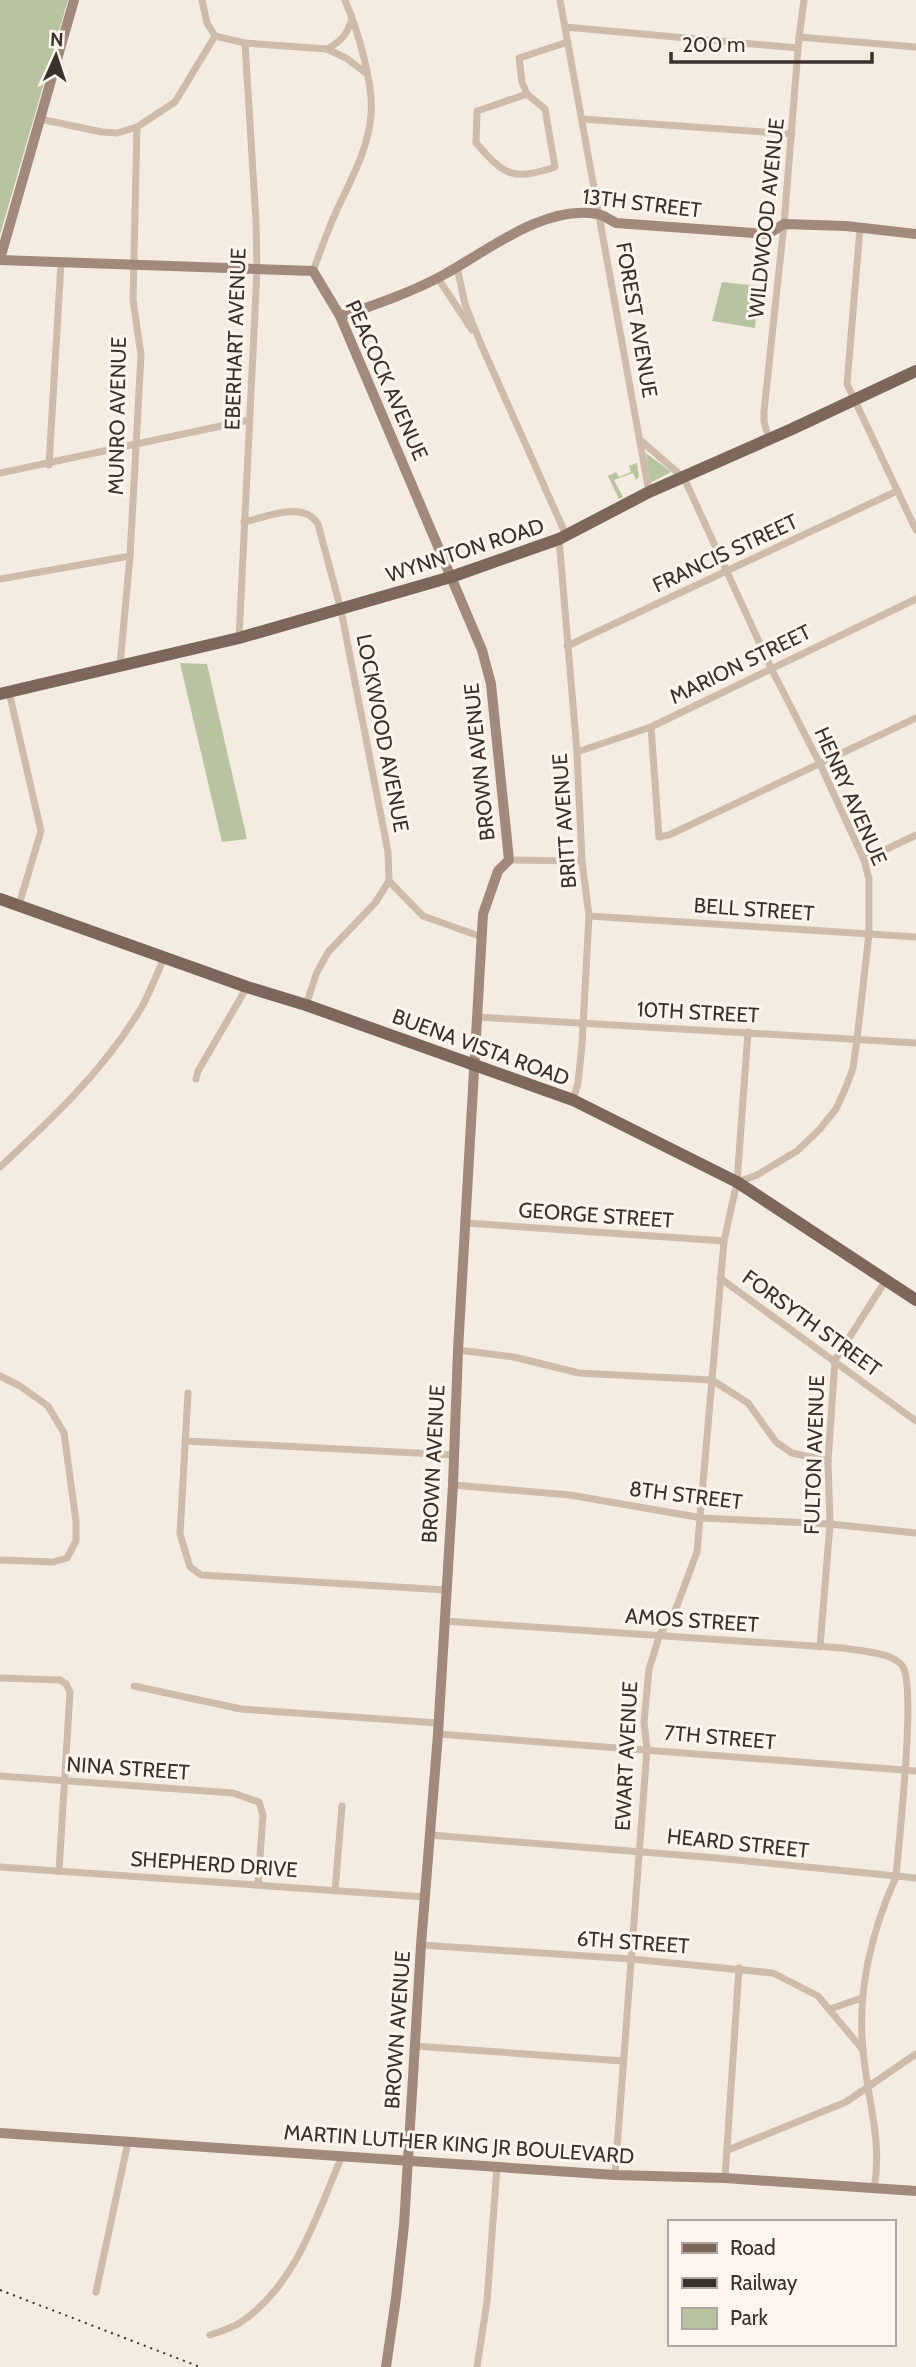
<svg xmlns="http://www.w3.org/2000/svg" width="916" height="2367" font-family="Cabin,sans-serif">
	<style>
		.green { fill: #b8c4a0 }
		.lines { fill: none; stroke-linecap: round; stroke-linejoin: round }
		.street { stroke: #cdbbac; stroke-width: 7 }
		.secondary { stroke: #a18a7d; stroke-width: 10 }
		.primary { stroke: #7d675c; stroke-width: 12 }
		.rail { stroke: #3b302b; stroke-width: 2; stroke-dasharray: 2 5; stroke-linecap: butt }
		.labels { text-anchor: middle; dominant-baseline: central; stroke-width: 6; stroke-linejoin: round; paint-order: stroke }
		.street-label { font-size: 21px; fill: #3b302b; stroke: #fbf5ee }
	</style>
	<rect width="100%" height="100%" fill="#f4ebe1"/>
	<g class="green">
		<path d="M0,0H68L0,235Z"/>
		<path d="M722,282L759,286L755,328L712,321Z"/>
		<path d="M646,453L671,472L650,483Z"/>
		<path d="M637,463L639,477L636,480L633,473L614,480L623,497L619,499L608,476L616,472L619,477L631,472L629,466Z"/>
		<path d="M180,663L207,664L247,839L222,842Z"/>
	</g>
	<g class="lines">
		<g class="street">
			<path d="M202,0L207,23L215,36"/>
			<path d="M560,0L649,492"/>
			<path d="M565,27L798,48"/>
			<path d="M215,36L245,43L327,49L346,58L366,73"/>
			<path d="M799,37L916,47"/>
			<path d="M327,49C342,41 347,34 352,19"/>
			<path d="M527,94L545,109L555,167C513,181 505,176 476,143L477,111Z"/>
			<path d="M527,94L522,82L519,58L568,42"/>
			<path d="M40,119L102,132L117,133L137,127L175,102L215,36"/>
			<path d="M582,119L792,134"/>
			<path d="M860,228L847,384L916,530"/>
			<path d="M457,267L465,304L480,342L566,535"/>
			<path d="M313,271C319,255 325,238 332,221C347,186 368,153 371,115C374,84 357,28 345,0"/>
			<path d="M438,278L472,330"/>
			<path d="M769,439L764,422V411L784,224L799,37L804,0"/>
			<path d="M640,440L684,478L771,668L820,764L864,860L869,879V934L857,1039L853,1068L846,1087L836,1109L819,1130L797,1151L757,1175L738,1182"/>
			<path d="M49,465L61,263"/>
			<path d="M0,473L249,420"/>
			<path d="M244,522C267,517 303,500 318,524L341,610L388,852L389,881L375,903L329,951L317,972L306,1005"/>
			<path d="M559,539L577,752L582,861L589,916L582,1045L578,1083L573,1100"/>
			<path d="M0,579L130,556"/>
			<path d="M239,638L257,270L256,221L245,43"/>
			<path d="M567,646L897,491"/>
			<path d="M120,665L130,556L141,355L133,300L137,127"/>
			<path d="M9,692L41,831L19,905"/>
			<path d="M651,727L659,837L669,835L916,718"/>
			<path d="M577,752L651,727L916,599"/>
			<path d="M509,860L582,861"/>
			<path d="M864,860L916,835"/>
			<path d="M389,881L423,916L482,937"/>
			<path d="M589,916L916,937"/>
			<path d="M478,1017L916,1043"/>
			<path d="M196,1079L198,1071L247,987"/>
			<path d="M0,1167C52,1119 103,1071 140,1010C150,993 157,973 165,956"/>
			<path d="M466,1223L724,1241"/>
			<path d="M720,1278L916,1421"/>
			<path d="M458,1350L514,1357L579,1373L712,1380L748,1403L776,1442L792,1453L828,1461"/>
			<path d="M0,1376L20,1386L48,1406L64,1433L76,1521V1541L67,1558L53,1562L0,1560"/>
			<path d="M188,1393L180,1534L190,1567L201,1575L446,1590"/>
			<path d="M185,1441L454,1455"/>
			<path d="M453,1485L570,1495L702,1518L830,1524L916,1533"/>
			<path d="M445,1621L843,1648C859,1651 894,1652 903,1667C916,1690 899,1840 896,1877C872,1930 857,1991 863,2050C867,2098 883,2141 874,2189"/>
			<path d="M820,1647L830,1524L828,1461L835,1360L886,1280"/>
			<path d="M0,1678L60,1680L66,1684L70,1692L59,1871"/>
			<path d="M134,1686L241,1709L438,1723"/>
			<path d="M438,1734L916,1771"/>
			<path d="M0,1776L233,1793L259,1802L263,1815L258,1885"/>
			<path d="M430,1835L717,1858L916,1878"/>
			<path d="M0,1867L425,1897"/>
			<path d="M335,1891L342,1806"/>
			<path d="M421,1945L631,1959L773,1973L818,1996L863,2050"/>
			<path d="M830,2009L862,1998"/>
			<path d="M415,2046L623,2061"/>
			<path d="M728,2150L846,2102L916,2054"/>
			<path d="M615,2175L647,1749L644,1722L649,1669L660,1634L675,1611L697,1552L724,1241L737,1182L748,1032"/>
			<path d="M725,2178L739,1968"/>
			<path d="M96,2292L128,2142"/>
			<path d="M210,2335C221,2331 234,2328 244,2320C298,2281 317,2214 342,2156"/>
			<path d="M477,2367L487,2302L497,2167"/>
		</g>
		<g class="secondary">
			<path d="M0,259L74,0"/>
			<path d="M0,260L313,271L340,316L482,650L491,684L509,860L498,871L483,914L458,1350L453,1485L438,1734L421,1945L404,2225L396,2298L386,2367"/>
			<path d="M340,316C371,307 417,290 445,274C487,251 545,204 597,214C604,215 610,220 616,223L768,234L784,224L846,226L916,234"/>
			<path d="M0,2133L615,2175L725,2178L916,2191"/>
		</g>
		<g class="primary">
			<path d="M0,694L239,638L451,577L559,539L649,492L792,429L916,371"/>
			<path d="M0,899L247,987L306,1005L573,1100L737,1182L916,1300"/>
		</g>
		<path class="rail" d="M0,2290L200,2367"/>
	</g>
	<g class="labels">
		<g class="street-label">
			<text transform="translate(642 203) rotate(7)">13TH STREET</text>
			<text transform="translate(766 218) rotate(-84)">WILDWOOD AVENUE</text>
			<text transform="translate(637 320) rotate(80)">FOREST AVENUE</text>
			<text transform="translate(235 339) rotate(-88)">EBERHART AVENUE</text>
			<text transform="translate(387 380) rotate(66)">PEACOCK AVENUE</text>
			<text transform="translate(117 416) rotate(-89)">MUNRO AVENUE</text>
			<text transform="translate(465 550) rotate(-18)">WYNNTON ROAD</text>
			<text transform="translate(725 553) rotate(-25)">FRANCIS STREET</text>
			<text transform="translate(740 664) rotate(-26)">MARION STREET</text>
			<text transform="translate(383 733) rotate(79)">LOCKWOOD AVENUE</text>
			<text transform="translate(479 762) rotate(-96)">BROWN AVENUE</text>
			<text transform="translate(851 796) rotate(66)">HENRY AVENUE</text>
			<text transform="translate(564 821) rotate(-94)">BRITT AVENUE</text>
			<text transform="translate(754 909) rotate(4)">BELL STREET</text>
			<text transform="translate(698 1012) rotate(3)">10TH STREET</text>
			<text transform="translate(481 1047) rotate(20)">BUENA VISTA ROAD</text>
			<text transform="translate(596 1215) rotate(4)">GEORGE STREET</text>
			<text transform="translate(812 1323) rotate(36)">FORSYTH STREET</text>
			<text transform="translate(814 1455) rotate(-88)">FULTON AVENUE</text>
			<text transform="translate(433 1464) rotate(-87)">BROWN AVENUE</text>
			<text transform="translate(686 1495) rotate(7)">8TH STREET</text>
			<text transform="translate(692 1620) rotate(4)">AMOS STREET</text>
			<text transform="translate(720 1737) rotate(5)">7TH STREET</text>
			<text transform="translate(626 1756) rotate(-87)">EWART AVENUE</text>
			<text transform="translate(128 1768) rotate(4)">NINA STREET</text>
			<text transform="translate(738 1843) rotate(6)">HEARD STREET</text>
			<text transform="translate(214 1864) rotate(4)">SHEPHERD DRIVE</text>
			<text transform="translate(633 1942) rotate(4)">6TH STREET</text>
			<text transform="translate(397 2030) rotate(-86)">BROWN AVENUE</text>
			<text transform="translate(459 2144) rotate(4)">MARTIN LUTHER KING JR BOULEVARD</text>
		</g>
	</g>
	<rect x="668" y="2220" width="228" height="126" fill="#fbf5ee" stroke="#aea6a0" stroke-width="2"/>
	<rect x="682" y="2243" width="35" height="10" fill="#7d675c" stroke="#aea6a0" stroke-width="2"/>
	<text x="730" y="2255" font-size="21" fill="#3b302b">Road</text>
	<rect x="682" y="2278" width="35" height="10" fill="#3b302b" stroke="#aea6a0" stroke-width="2"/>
	<text x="730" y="2290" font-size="21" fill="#3b302b">Railway</text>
	<rect x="682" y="2308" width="35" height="21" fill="#b8c4a0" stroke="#aea6a0" stroke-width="2"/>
	<text x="730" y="2325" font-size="21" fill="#3b302b">Park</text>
	<g transform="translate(56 56) rotate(3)" stroke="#fbf5ee" stroke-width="5" paint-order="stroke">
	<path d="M0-5L12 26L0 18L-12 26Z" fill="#3b302b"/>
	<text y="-10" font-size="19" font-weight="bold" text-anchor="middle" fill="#3b302b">N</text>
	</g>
	<path d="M671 52v10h201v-10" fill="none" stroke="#3b302b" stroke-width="3.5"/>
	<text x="682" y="52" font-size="21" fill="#3b302b" stroke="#fbf5ee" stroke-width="5" paint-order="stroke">200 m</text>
</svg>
